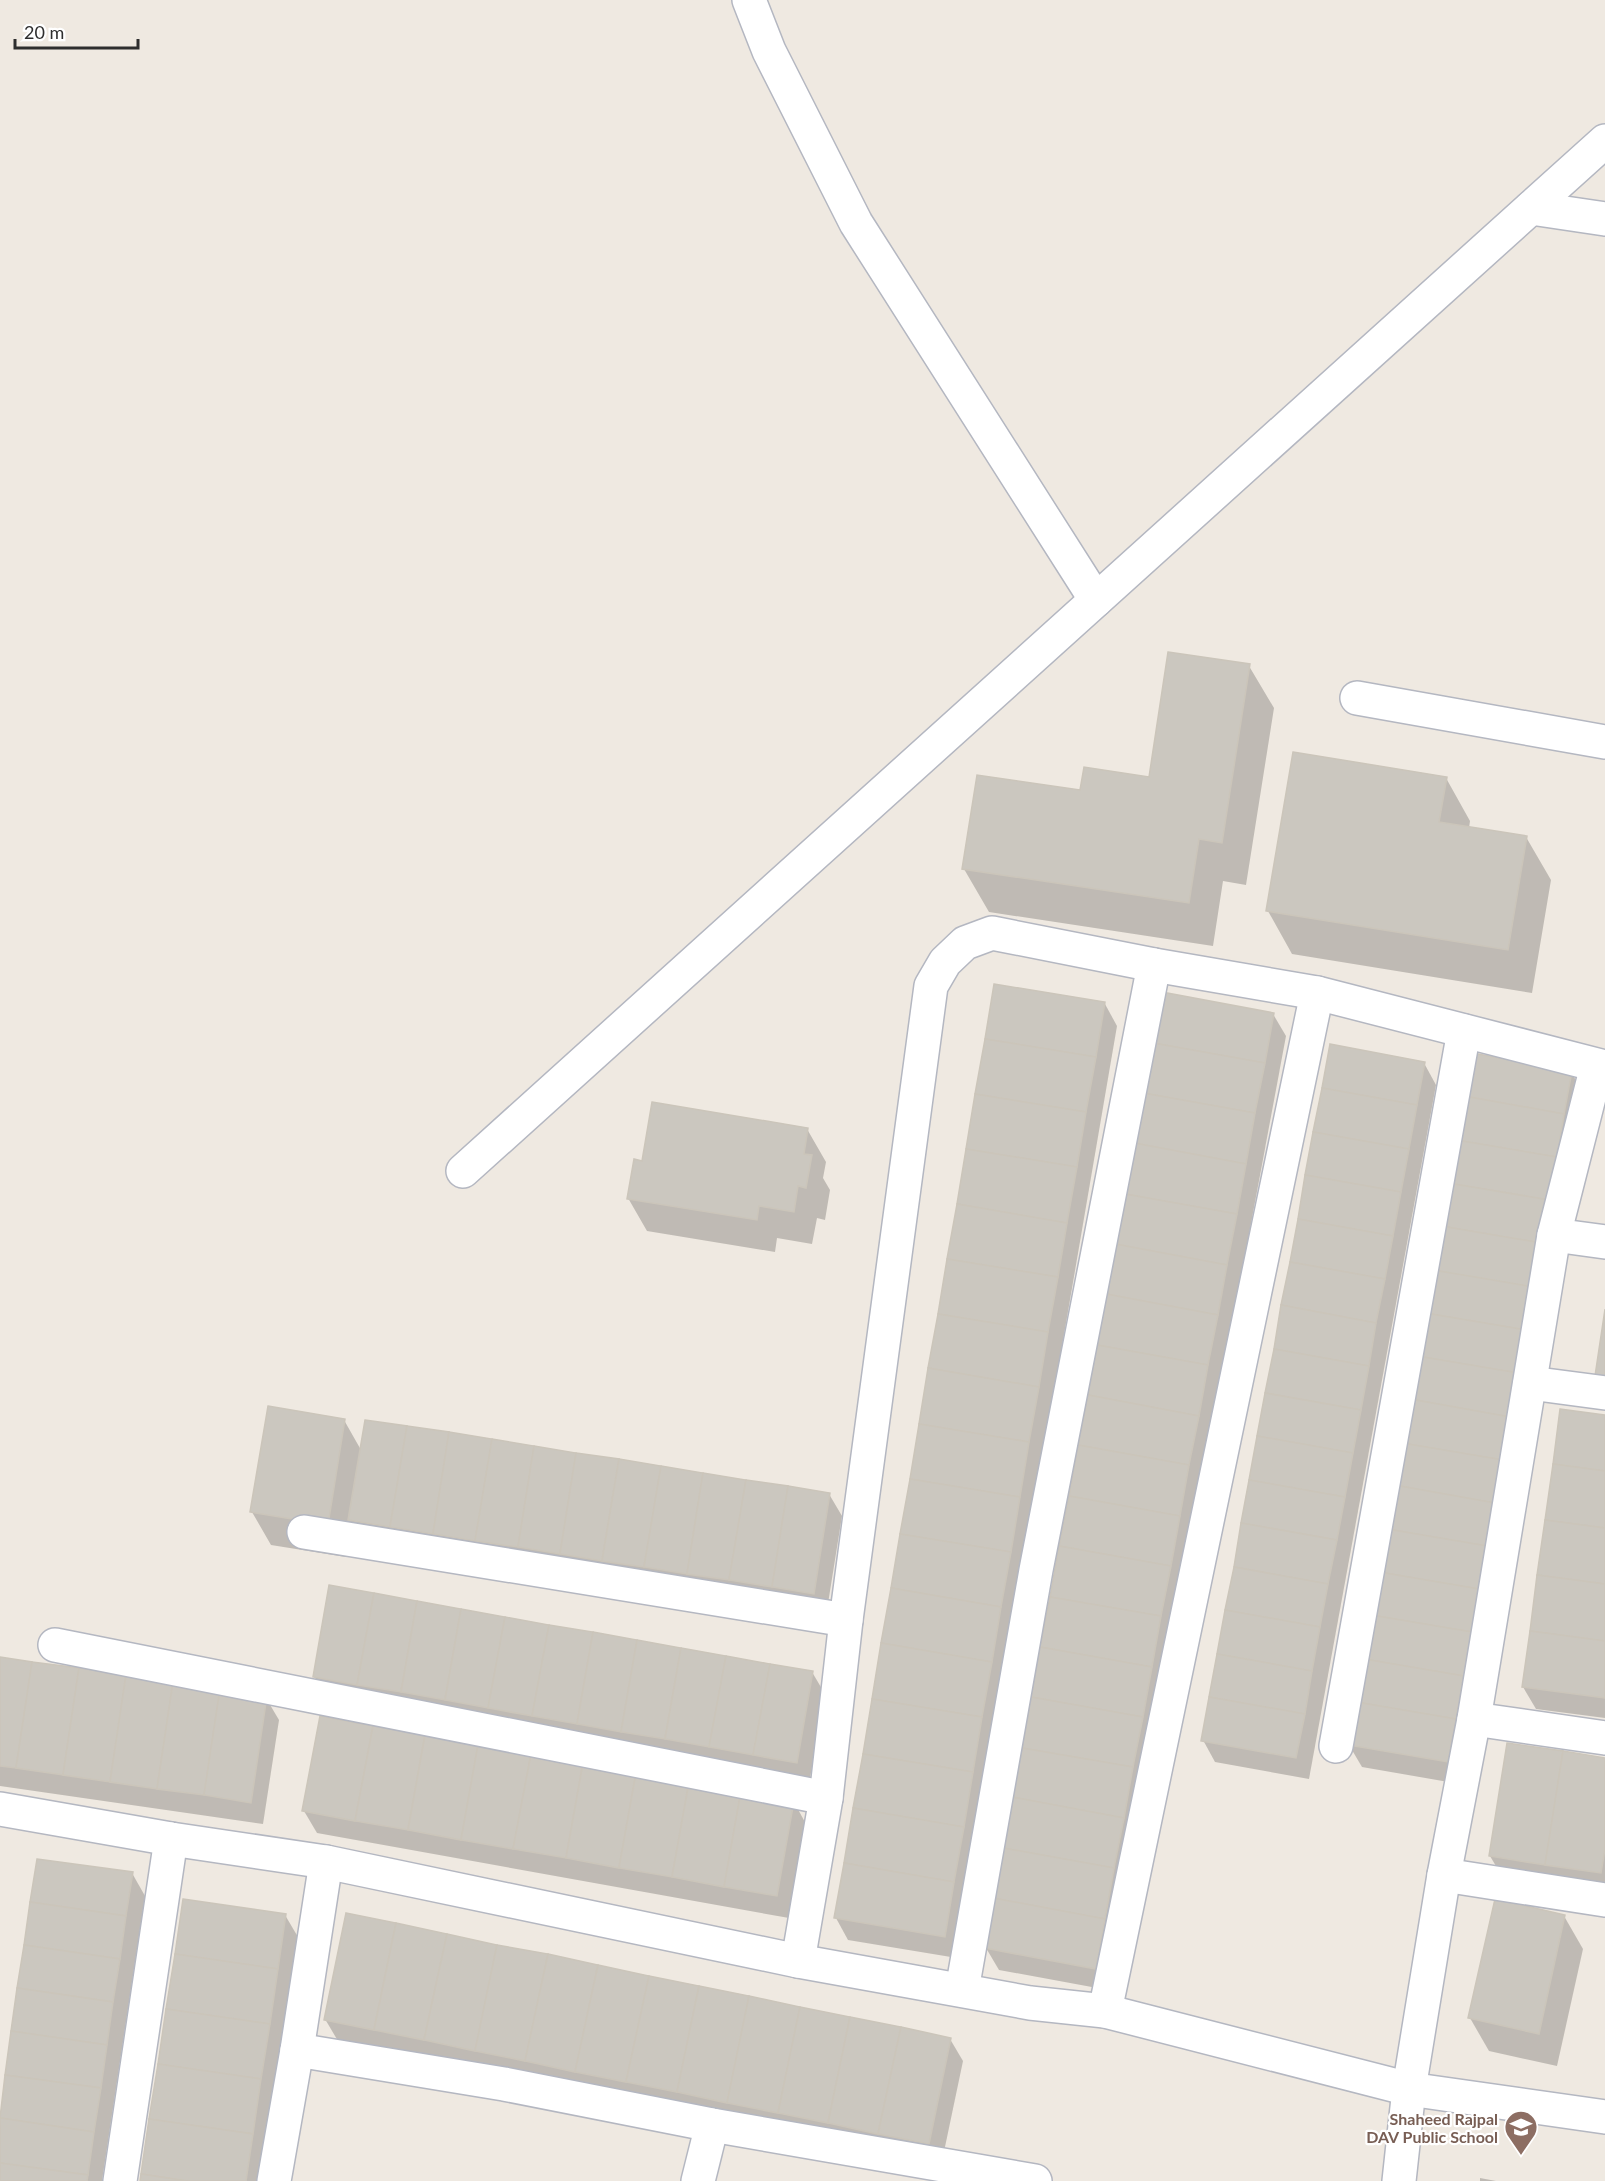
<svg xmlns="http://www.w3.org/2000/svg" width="1605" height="2181" font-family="Lato,sans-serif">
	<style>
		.shadow { fill: #0003 }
		.building { fill: #cbc7bf; stroke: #cbc5ba; stroke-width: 1.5 }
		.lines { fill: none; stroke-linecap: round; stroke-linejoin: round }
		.minor-casing { stroke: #b4b7c1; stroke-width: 36 }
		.minor { stroke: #fff; stroke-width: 33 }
		.labels { text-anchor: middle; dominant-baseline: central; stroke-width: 4.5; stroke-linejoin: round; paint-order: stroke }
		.education-label { font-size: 16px; font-weight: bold; fill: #785e54; stroke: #fff; text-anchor: end }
	</style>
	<rect width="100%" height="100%" fill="#efe9e1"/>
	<g class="shadow">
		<path d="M1249,666L1274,708L1246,885L1223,881L1213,946L989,912L964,869L1081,792L1150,779Z"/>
		<path d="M1446,778L1470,821L1469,828L1526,837L1551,880L1532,993L1292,954L1268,911Z"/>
		<path d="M1105,1004L1117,1026L957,1958L848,1940L836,1918Z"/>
		<path d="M1273,1014L1286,1036L1108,1990L999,1970L986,1948Z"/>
		<path d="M1424,1063L1436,1085L1309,1779L1215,1762L1203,1740Z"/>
		<path d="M1571,1072L1584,1094L1460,1784L1362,1767L1349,1745Z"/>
		<path d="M807,1129L826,1162L823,1178L830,1190L825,1220L817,1218L812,1244L777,1238L775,1252L647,1231L628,1198L643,1163Z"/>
		<path d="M1605,1416V1718L1536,1709L1523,1687Z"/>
		<path d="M344,1420L361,1450L829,1494L842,1516L826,1616L351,1524L346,1557L271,1545L252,1512Z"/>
		<path d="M0,1658L266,1698L279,1720L263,1824L0,1786Z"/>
		<path d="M812,1672L825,1694L809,1784L327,1698L314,1676Z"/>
		<path d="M1605,1759V1894L1503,1878L1490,1856Z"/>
		<path d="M794,1802L806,1824L789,1918L317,1833L304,1811Z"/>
		<path d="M132,1873L145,1896L102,2181H0V2118Z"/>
		<path d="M285,1915L298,1937L261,2181H141Z"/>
		<path d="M1564,1916L1583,1949L1557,2066L1489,2051L1470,2018Z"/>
		<path d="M325,2019L950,2039L963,2061L941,2166L338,2041Z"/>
		<path d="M1480,2178L1496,2181H1480Z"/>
	</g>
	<g class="building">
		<path d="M1168,652L1250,664L1222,843L1199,839L1189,903L962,869L977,775L1080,790L1084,767L1149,777Z"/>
		<path d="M1293,752L1447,777L1439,822L1527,836L1508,950L1266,911Z"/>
		<path d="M994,984L1105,1002L1096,1057L985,1039Z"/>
		<path d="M1162,992L1274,1013L1265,1063L1153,1043Z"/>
		<path d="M985,1039L1096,1057L1086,1112L975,1094Z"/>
		<path d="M1153,1043L1265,1063L1255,1113L1143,1093Z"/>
		<path d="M1330,1044L1425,1062L1417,1105L1322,1088Z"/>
		<path d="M1472,1053L1572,1071L1564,1114L1464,1096Z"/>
		<path d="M1322,1088L1417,1105L1409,1149L1313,1132Z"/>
		<path d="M1143,1093L1255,1113L1246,1164L1134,1143Z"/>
		<path d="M975,1094L1086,1112L1077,1167L966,1149Z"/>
		<path d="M1464,1096L1564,1114L1557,1157L1456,1140Z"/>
		<path d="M652,1102L808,1128L804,1154L812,1155L806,1188L798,1186L794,1212L759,1206L757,1220L627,1199L634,1159L642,1161Z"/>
		<path d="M1313,1132L1409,1149L1401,1192L1305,1175Z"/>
		<path d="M1456,1140L1557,1157L1549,1200L1448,1183Z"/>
		<path d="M1134,1143L1246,1164L1237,1214L1125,1194Z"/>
		<path d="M966,1149L1077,1167L1067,1223L957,1204Z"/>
		<path d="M1305,1175L1401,1192L1393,1236L1298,1219Z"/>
		<path d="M1448,1183L1549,1200L1541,1243L1441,1226Z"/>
		<path d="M1125,1194L1237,1214L1227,1265L1115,1244Z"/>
		<path d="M957,1204L1067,1223L1058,1277L947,1259Z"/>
		<path d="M1298,1219L1393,1236L1385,1279L1290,1262Z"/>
		<path d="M1441,1226L1541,1243L1533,1287L1433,1270Z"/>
		<path d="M1115,1244L1227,1265L1218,1315L1106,1294Z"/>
		<path d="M947,1259L1058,1277L1048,1332L938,1314Z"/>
		<path d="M1290,1262L1385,1279L1376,1323L1281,1305Z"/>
		<path d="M1433,1270L1533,1287L1526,1330L1425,1313Z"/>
		<path d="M1106,1294L1218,1315L1208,1365L1097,1345Z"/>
		<path d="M1281,1305L1376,1323L1369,1366L1274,1349Z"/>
		<path d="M1605,1309V1377L1595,1376Z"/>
		<path d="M1425,1313L1526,1330L1518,1373L1417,1356Z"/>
		<path d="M938,1314L1048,1332L1039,1387L928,1368Z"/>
		<path d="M1097,1345L1208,1365L1199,1416L1088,1395Z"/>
		<path d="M1274,1349L1369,1366L1361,1410L1265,1393Z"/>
		<path d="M1417,1356L1518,1373L1510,1417L1410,1399Z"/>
		<path d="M928,1368L1039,1387L1029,1442L919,1424Z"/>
		<path d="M1265,1393L1361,1410L1353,1453L1257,1436Z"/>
		<path d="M1088,1395L1199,1416L1189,1465L1078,1445Z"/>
		<path d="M1410,1399L1510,1417L1503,1460L1402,1443Z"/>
		<path d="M268,1406L345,1419L328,1525L250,1512Z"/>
		<path d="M1560,1409L1605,1415V1471L1553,1464Z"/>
		<path d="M365,1420L407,1426L390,1527L348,1520Z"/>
		<path d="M919,1424L1029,1442L1020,1497L910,1479Z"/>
		<path d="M407,1426L449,1432L433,1534L390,1527Z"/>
		<path d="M449,1432L492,1439L475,1541L433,1534Z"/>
		<path d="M1257,1436L1353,1453L1345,1497L1249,1480Z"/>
		<path d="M492,1439L534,1446L518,1547L475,1541Z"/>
		<path d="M1402,1443L1503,1460L1495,1503L1394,1485Z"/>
		<path d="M1078,1445L1189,1465L1180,1516L1069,1496Z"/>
		<path d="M534,1446L576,1453L560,1554L518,1547Z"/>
		<path d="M576,1453L619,1459L602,1561L560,1554Z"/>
		<path d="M619,1459L661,1466L644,1567L602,1561Z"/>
		<path d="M1553,1464L1605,1471V1528L1545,1520Z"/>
		<path d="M661,1466L703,1473L687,1574L644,1567Z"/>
		<path d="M703,1473L746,1480L729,1580L687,1574Z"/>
		<path d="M910,1479L1020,1497L1011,1552L900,1534Z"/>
		<path d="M746,1480L788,1486L772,1587L729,1580Z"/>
		<path d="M1249,1480L1345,1497L1337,1540L1241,1523Z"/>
		<path d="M1394,1485L1495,1503L1487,1546L1387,1529Z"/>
		<path d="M788,1486L830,1493L814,1594L772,1587Z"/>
		<path d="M1069,1496L1180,1516L1171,1566L1059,1546Z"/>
		<path d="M1545,1520L1605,1528V1584L1537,1575Z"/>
		<path d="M1241,1523L1337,1540L1328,1584L1234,1567Z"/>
		<path d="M1387,1529L1487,1546L1479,1589L1379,1572Z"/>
		<path d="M900,1534L1011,1552L1001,1607L891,1588Z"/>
		<path d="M1059,1546L1171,1566L1161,1616L1050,1597Z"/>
		<path d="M1234,1567L1328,1584L1320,1627L1225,1610Z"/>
		<path d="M1379,1572L1479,1589L1472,1632L1371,1615Z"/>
		<path d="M1537,1575L1605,1584V1641L1530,1631Z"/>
		<path d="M329,1585L374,1593L357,1685L313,1677Z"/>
		<path d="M891,1588L1001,1607L992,1662L881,1643Z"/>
		<path d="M374,1593L417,1601L401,1692L357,1685Z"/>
		<path d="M1050,1597L1161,1616L1152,1667L1040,1647Z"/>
		<path d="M417,1601L461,1609L445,1700L401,1692Z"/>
		<path d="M461,1609L505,1617L488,1708L445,1700Z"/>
		<path d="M1225,1610L1320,1627L1312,1671L1217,1654Z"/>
		<path d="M1371,1615L1472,1632L1464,1676L1364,1659Z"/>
		<path d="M505,1617L549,1625L532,1716L488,1708Z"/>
		<path d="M549,1625L593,1632L577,1724L532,1716Z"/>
		<path d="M1530,1631L1605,1641V1698L1522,1687Z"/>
		<path d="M593,1632L637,1640L621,1732L577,1724Z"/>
		<path d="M637,1640L681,1648L665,1739L621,1732Z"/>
		<path d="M881,1643L992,1662L982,1717L872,1699Z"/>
		<path d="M1040,1647L1152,1667L1143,1717L1031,1697Z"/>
		<path d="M681,1648L726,1656L709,1747L665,1739Z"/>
		<path d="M1217,1654L1312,1671L1305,1714L1209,1697Z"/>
		<path d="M726,1656L770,1664L753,1755L709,1747Z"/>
		<path d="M0,1657L32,1662L16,1768L0,1766Z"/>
		<path d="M1364,1659L1464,1676L1456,1719L1356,1702Z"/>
		<path d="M32,1662L79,1668L63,1775L16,1768Z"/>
		<path d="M770,1664L813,1671L797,1763L753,1755Z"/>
		<path d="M79,1668L126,1675L110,1782L63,1775Z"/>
		<path d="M126,1675L173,1682L157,1789L110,1782Z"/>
		<path d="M173,1682L220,1689L204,1795L157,1789Z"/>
		<path d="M220,1689L267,1696L251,1803L204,1795Z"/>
		<path d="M1031,1697L1143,1717L1133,1767L1022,1748Z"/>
		<path d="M1209,1697L1305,1714L1296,1758L1201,1741Z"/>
		<path d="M872,1699L982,1717L973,1772L863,1754Z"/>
		<path d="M1356,1702L1456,1719L1448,1762L1348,1745Z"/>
		<path d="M320,1716L373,1726L355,1821L302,1811Z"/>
		<path d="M373,1726L425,1735L408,1830L355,1821Z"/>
		<path d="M425,1735L478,1745L461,1840L408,1830Z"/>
		<path d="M1507,1743L1563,1751L1545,1865L1489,1856Z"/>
		<path d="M478,1745L531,1754L513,1849L461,1840Z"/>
		<path d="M1022,1748L1133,1767L1124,1818L1012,1797Z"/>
		<path d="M1563,1751L1605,1758V1849L1601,1873L1545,1865Z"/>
		<path d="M531,1754L583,1763L566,1858L513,1849Z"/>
		<path d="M863,1754L973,1772L964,1827L853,1808Z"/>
		<path d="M583,1763L636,1773L619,1868L566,1858Z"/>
		<path d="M636,1773L689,1782L672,1877L619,1868Z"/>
		<path d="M689,1782L741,1791L724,1887L672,1877Z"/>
		<path d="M741,1791L794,1801L777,1896L724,1887Z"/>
		<path d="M1012,1797L1124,1818L1114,1868L1003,1848Z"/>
		<path d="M853,1808L964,1827L954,1882L844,1863Z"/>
		<path d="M1003,1848L1114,1868L1105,1919L993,1898Z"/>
		<path d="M37,1859L133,1872L126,1916L30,1902Z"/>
		<path d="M844,1863L954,1882L945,1937L834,1918Z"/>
		<path d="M993,1898L1105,1919L1096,1969L984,1948Z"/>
		<path d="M183,1899L286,1914L278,1969L175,1954Z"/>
		<path d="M1495,1899L1565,1915L1539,2034L1468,2018Z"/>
		<path d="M30,1902L126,1916L120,1959L24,1945Z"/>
		<path d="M346,1913L396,1923L374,2030L324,2020Z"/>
		<path d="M396,1923L447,1934L424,2040L374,2030Z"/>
		<path d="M447,1934L497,1945L475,2051L424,2040Z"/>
		<path d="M24,1945L120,1959L113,2002L17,1988Z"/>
		<path d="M497,1945L548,1954L525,2061L475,2051Z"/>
		<path d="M175,1954L278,1969L270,2024L166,2009Z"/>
		<path d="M548,1954L598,1965L575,2072L525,2061Z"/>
		<path d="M598,1965L649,1976L626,2082L575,2072Z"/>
		<path d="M649,1976L699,1986L677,2092L626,2082Z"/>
		<path d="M699,1986L749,1996L727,2103L677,2092Z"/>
		<path d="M17,1988L113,2002L107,2045L11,2031Z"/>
		<path d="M749,1996L800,2007L778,2113L727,2103Z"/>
		<path d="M800,2007L850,2017L828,2123L778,2113Z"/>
		<path d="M166,2009L270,2024L261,2079L158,2064Z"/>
		<path d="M850,2017L901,2027L878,2134L828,2123Z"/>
		<path d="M901,2027L951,2038L929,2144L878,2134Z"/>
		<path d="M11,2031L107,2045L101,2088L5,2075Z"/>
		<path d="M158,2064L261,2079L253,2134L149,2119Z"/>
		<path d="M5,2075L101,2088L94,2132L0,2118Z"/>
		<path d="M0,2118L94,2132L88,2175L0,2163Z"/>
		<path d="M149,2119L253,2134L246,2181H187L141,2174Z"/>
		<path d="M0,2163L88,2175L87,2181H0Z"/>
		<path d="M141,2174L187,2181H140Z"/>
	</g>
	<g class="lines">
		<defs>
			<g id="minor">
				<path d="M749,0L769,51L856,223L1096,600"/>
				<path d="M1531,208L1605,219"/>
				<path d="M1357,698L1605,742"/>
				<path d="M463,1171L1605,141"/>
				<path d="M1554,1235L1605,1242"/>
				<path d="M1530,1383L1605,1393"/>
				<path d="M304,1532L846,1620"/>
				<path d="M55,1645L826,1798"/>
				<path d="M1474,1719L1605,1738"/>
				<path d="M1336,1746L1464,1031"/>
				<path d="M0,1809L171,1839L326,1862L798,1961L1030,2003L1105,2011L1409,2089L1605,2117"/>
				<path d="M1444,1875L1605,1900"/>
				<path d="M798,1961L826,1798L846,1620L931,986L945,962L965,943L992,933L1154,965L1317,993L1605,1067"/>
				<path d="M962,1990L1036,1570L1154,965"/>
				<path d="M1105,2011L1317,993"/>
				<path d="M297,2050L504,2084L712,2125L1035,2181"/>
				<path d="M120,2181L171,1839"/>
				<path d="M274,2181L297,2050L326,1862"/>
				<path d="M698,2181L712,2125"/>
				<path d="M1399,2181L1409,2089L1444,1875L1474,1719L1554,1235L1597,1066"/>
			</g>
		</defs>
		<use href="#minor" class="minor-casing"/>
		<use href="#minor" class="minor"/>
	</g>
	<defs>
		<symbol id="school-pin" viewBox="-11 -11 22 30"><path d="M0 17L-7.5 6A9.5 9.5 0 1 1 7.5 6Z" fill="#8d6e63" stroke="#fff"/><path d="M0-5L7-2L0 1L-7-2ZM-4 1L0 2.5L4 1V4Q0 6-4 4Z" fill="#fff"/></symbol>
	</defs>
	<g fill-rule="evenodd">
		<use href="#school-pin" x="1502" y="2108" width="38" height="52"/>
	</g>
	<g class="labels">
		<g class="education-label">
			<text x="1498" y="2118">Shaheed Rajpal<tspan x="1498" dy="18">DAV Public School</tspan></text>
		</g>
	</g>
	<path d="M15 39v9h123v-9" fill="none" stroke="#2e2e2e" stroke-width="3"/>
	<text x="24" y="39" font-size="18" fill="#2e2e2e" stroke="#ffffff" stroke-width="4.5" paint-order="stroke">20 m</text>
</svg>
